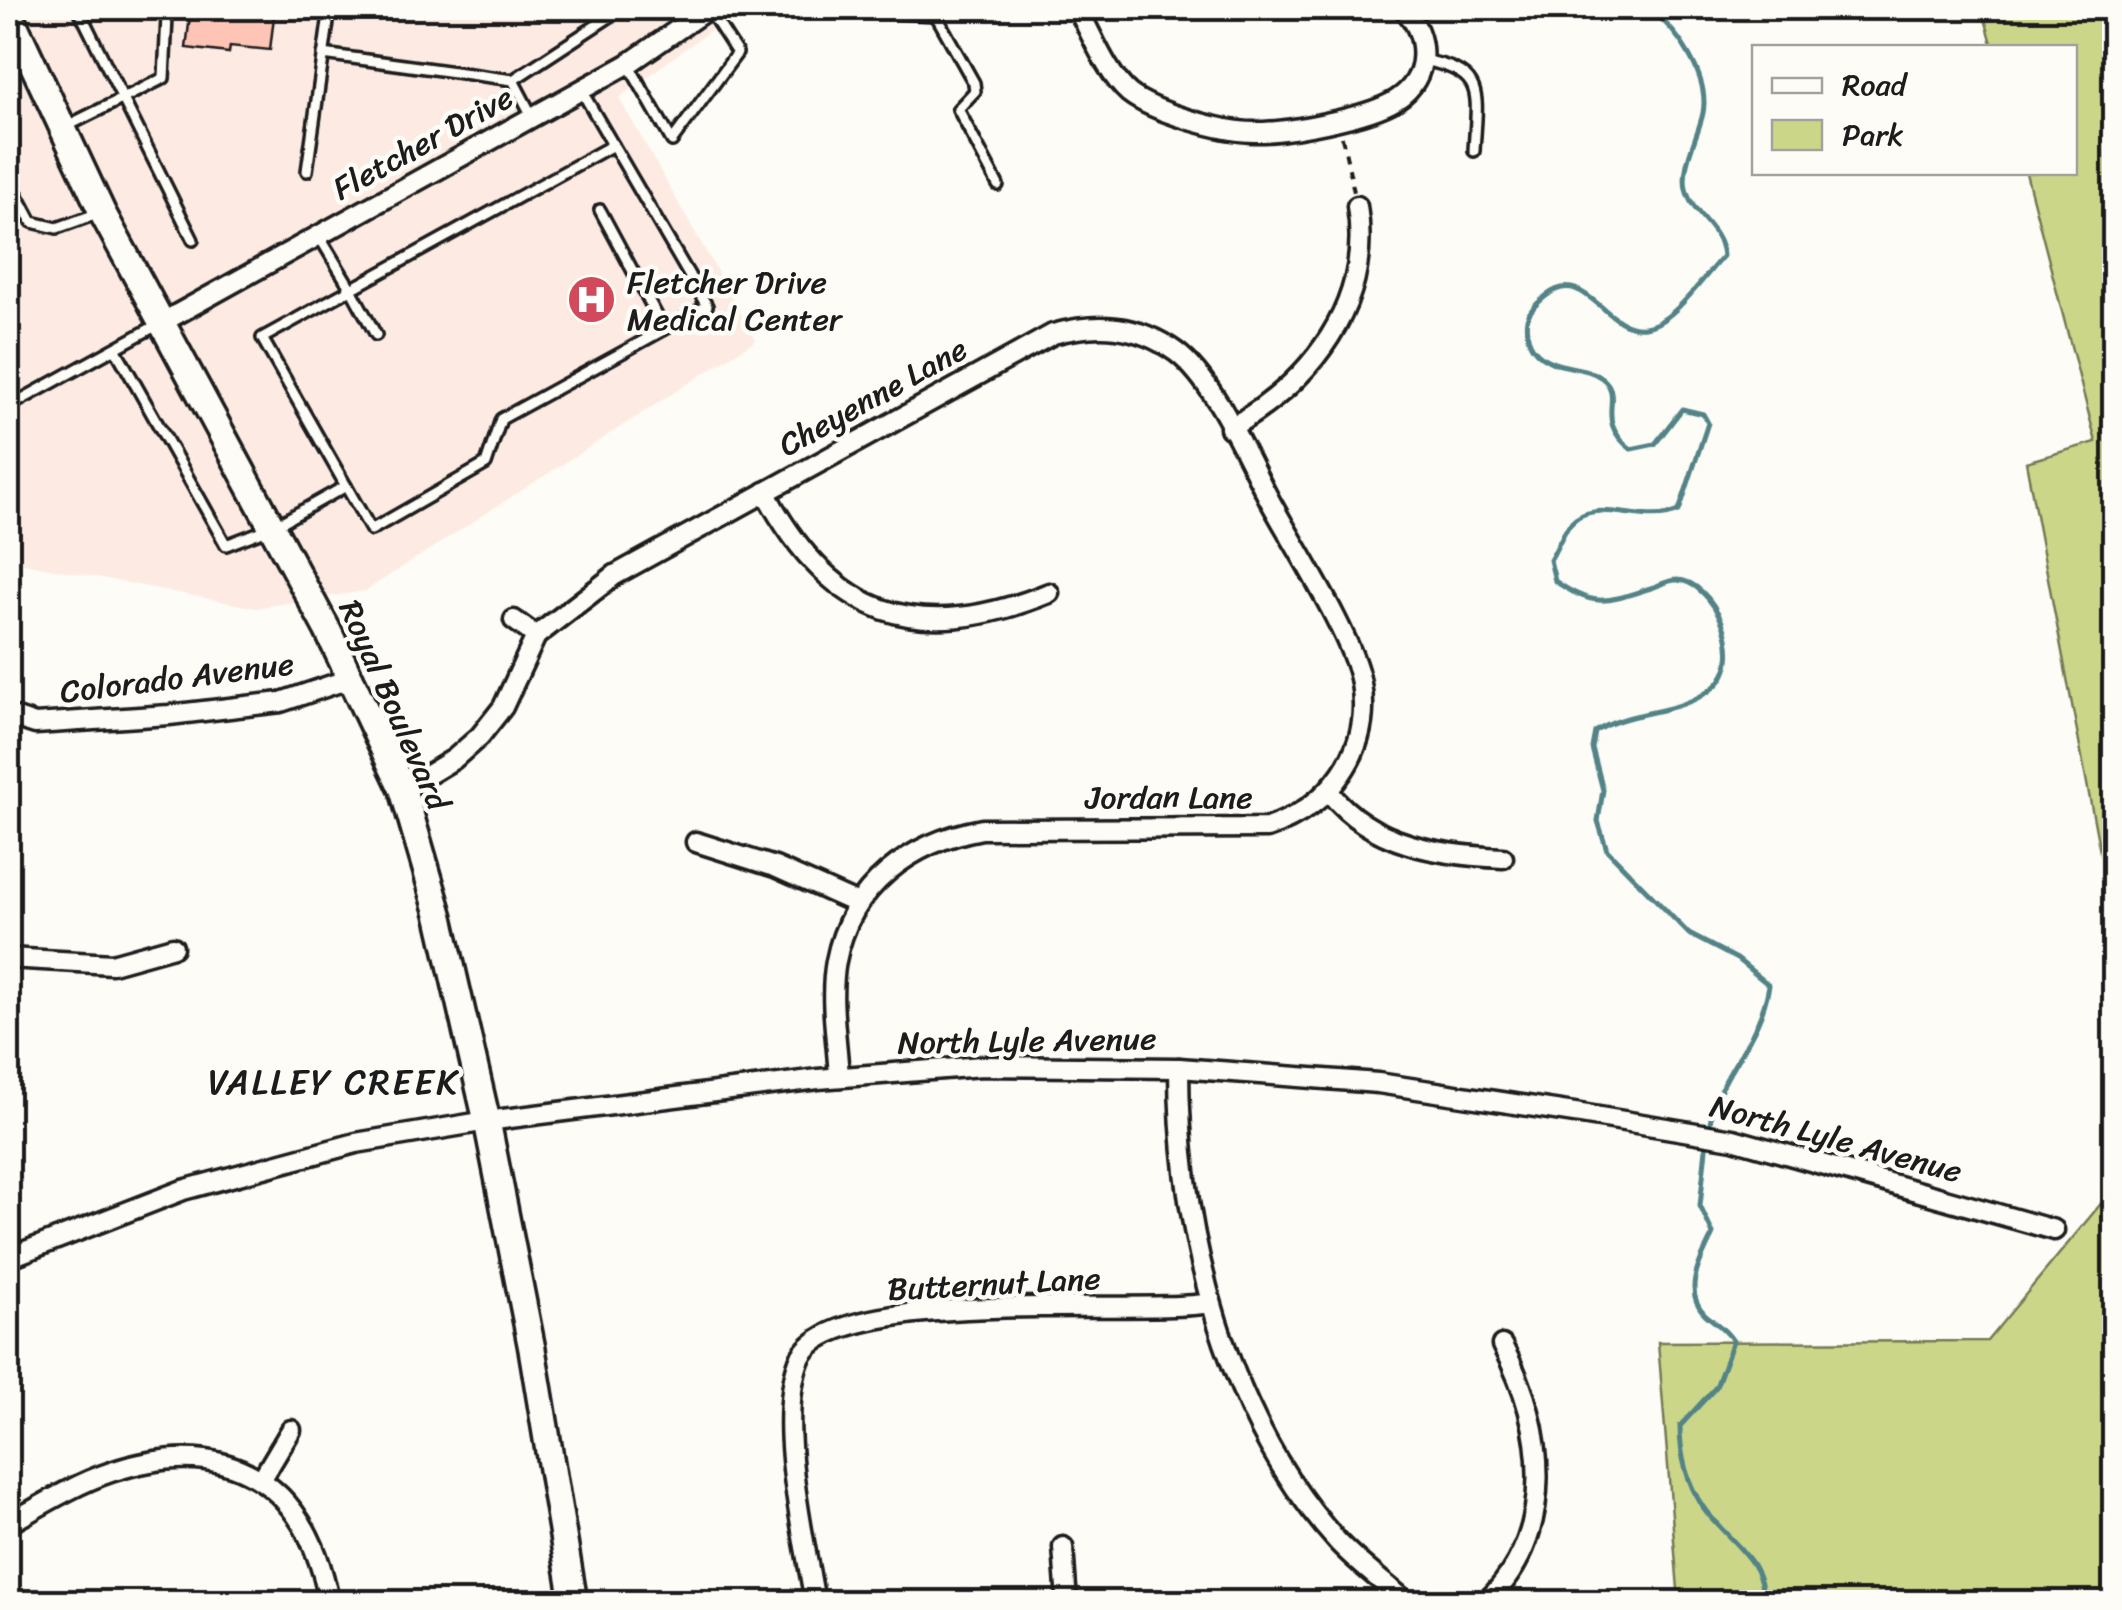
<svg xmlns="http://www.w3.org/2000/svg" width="2122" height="1610" font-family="Sriracha,sans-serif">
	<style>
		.built { fill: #fdebe3 }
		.green { fill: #cbd689; stroke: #747952; stroke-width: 2.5 }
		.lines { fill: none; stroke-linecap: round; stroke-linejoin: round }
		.stream { stroke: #528386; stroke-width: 5 }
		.building { fill: #fec4b5; stroke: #1c1c1c; stroke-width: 2.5 }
		.lane-casing { stroke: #1c1c1c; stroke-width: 16 }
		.street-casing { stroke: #1c1c1c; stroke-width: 25 }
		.secondary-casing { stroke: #1c1c1c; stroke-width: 32 }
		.path { stroke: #1c1c1c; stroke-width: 4; stroke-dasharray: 8 8; stroke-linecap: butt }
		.lane { stroke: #fdfcf7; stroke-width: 9 }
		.street { stroke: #fdfcf7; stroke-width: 18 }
		.secondary { stroke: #fdfcf7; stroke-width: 25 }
		.labels { text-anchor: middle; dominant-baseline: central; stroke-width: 9; stroke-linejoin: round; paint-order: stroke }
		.street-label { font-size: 32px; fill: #1c1c1c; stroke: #fdfcf7 }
		.poi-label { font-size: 32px; fill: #1c1c1c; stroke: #fdfcf7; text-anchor: start }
		.neighbourhood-label { font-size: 35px; letter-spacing: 2.5px; fill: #1c1c1c; stroke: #fdfcf7 }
	</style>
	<rect width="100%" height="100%" fill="#fdfcf7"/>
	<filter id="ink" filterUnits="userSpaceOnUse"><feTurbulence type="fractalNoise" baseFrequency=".01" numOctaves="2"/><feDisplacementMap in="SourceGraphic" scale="20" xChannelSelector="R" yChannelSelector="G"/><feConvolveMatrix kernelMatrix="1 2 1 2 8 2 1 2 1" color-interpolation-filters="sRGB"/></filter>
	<g filter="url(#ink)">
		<path class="built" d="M8,8H740L619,98L756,340L365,591L256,608L8,560Z"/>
		<g class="green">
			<path d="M1982,8H2114V926L2026,462L2096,442L2026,173L2074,172V48L1993,47Z"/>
			<path d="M2114,1188V1602H1679L1658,1342L1987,1341Z"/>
		</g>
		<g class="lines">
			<g class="stream">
				<path d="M1647,8C1676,27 1710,76 1703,113C1698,137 1681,164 1686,189C1692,216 1721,227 1723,256C1704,276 1674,323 1645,327C1605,333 1586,264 1546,296C1539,302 1530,309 1527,319C1525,328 1528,341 1533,348C1551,372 1582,363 1602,378C1626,397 1592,419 1631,449L1655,444L1682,409L1703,414L1708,423L1679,511C1644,527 1594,495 1570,524C1562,534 1557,549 1550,560L1555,581C1596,610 1609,601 1654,587C1660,585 1669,580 1676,580C1712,579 1750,657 1714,687C1678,717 1631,708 1595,732L1592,748L1603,790L1598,821L1607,850L1689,934L1737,959L1769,985C1759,1046 1718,1070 1709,1128"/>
				<path d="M1707,1139L1700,1206L1713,1234C1702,1258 1681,1291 1705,1314C1715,1323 1726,1329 1733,1341L1716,1387L1680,1426C1680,1454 1687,1483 1703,1507C1726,1540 1765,1559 1763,1602"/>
			</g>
		</g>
		<path class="building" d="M191,8H275L270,50L230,46L229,53L186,48Z"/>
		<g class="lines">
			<defs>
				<g id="lane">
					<path d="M78,8L193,240"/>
					<path d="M801,8L937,15"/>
					<path d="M932,8L974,83L975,91L958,109L998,185"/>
					<path d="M323,54L513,80L532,116"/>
					<path d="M1422,60C1487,72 1477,93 1474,151"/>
					<path d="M628,64L672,141L737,53L708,8"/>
					<path d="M513,80L623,8"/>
					<path d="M63,128L164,78L167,17L161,8"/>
					<path d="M307,171L330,8"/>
					<path d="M8,177L32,222L57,228L99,213"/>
					<path d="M600,210L664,329"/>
					<path d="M319,236L351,289L262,338L371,530L486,464L501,419L707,306L581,90"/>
					<path d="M376,335L351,289L613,145"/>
					<path d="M116,350L226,545L273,527L346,486"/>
					<path d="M8,407L159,324"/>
				</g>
				<g id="street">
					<path d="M1077,8C1092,34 1106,73 1129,93C1153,112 1223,132 1254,132C1286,133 1369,117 1396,100C1431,78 1429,35 1403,8"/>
					<path d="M161,323L628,64L709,8"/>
					<path d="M1230,428C1311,382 1373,304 1357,206"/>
					<path d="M765,492C832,618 919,646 1049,593"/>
					<path d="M514,620L536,636"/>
					<path d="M8,715L35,724L169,715L281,702L352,678"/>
					<path d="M403,790L454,759L480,736L503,707L536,636L615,575L1053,334C1098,322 1137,324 1176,352C1215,381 1246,456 1269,499C1293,544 1353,637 1361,683C1373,751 1329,807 1267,828L982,829C911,842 850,886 836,961C829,999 837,1039 839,1077"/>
					<path d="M1330,793C1372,846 1441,855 1503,858"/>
					<path d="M696,842L775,867L858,904"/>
					<path d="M8,958L112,964L173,947"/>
					<path d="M1179,1068C1179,1231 1226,1419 1338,1542C1359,1564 1384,1583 1407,1602"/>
					<path d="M8,1258L183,1190L356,1143L487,1121L818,1079L982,1066L1179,1068L1378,1083L1581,1114L1733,1139L2054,1230"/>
					<path d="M263,1477L291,1430"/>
					<path d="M8,1524C40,1506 75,1484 111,1472C228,1433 308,1482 329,1602"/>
					<path d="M1063,1547L1067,1602"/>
					<path d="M815,1602C804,1537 776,1422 799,1361C829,1284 1137,1316 1211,1303"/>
					<path d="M1486,1602C1558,1533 1546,1427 1502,1345"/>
				</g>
				<path id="secondary" d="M8,11L102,212L327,629L403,790L440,917L487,1121L532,1349L574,1602"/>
			</defs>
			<use href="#lane" class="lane-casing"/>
			<use href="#street" class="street-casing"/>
			<use href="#secondary" class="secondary-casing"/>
			<path class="path" d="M1342,137L1354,192"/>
			<use href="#lane" class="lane"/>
			<use href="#street" class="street"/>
			<use href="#secondary" class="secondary"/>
		</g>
	</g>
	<defs>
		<symbol id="hospital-disc" viewBox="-11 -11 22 22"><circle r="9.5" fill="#d1495b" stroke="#fdfcf7"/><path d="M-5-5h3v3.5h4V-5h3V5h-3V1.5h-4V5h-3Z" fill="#fff"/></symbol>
	</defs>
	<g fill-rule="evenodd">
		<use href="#hospital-disc" x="564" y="272" width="55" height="55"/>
	</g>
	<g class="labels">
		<g class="street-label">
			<text transform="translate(423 143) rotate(-29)">Fletcher Drive</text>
			<text transform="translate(873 397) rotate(-29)">Cheyenne Lane</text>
			<text transform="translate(177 678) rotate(-7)">Colorado Avenue</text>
			<text transform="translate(394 705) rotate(66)">Royal Boulevard</text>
			<text x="1169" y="797">Jordan Lane</text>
			<text transform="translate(1027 1041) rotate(-1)">North Lyle Avenue</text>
			<text transform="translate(1836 1139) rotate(15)">North Lyle Avenue</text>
			<text transform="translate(994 1284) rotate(-3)">Butternut Lane</text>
		</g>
		<g class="poi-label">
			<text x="627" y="282">Fletcher Drive<tspan x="627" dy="37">Medical Center</tspan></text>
		</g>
		<g class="neighbourhood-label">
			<text x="334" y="1082">VALLEY CREEK</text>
		</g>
	</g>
	<rect width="2122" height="1610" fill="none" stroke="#fdfcf7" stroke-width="40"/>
	<rect x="20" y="20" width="2082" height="1570" fill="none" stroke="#1c1c1c" stroke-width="4" filter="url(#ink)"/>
	<rect x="1752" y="45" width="325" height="130" fill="#fdfcf7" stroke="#a3a29f" stroke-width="2.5"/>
	<rect x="1772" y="78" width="50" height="15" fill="#fdfcf7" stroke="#a3a29f" stroke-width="2.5"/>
	<text x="1842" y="95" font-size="30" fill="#1c1c1c">Road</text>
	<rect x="1772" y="120" width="50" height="30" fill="#cbd689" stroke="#a3a29f" stroke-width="2.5"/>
	<text x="1842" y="145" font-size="30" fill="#1c1c1c">Park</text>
</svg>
